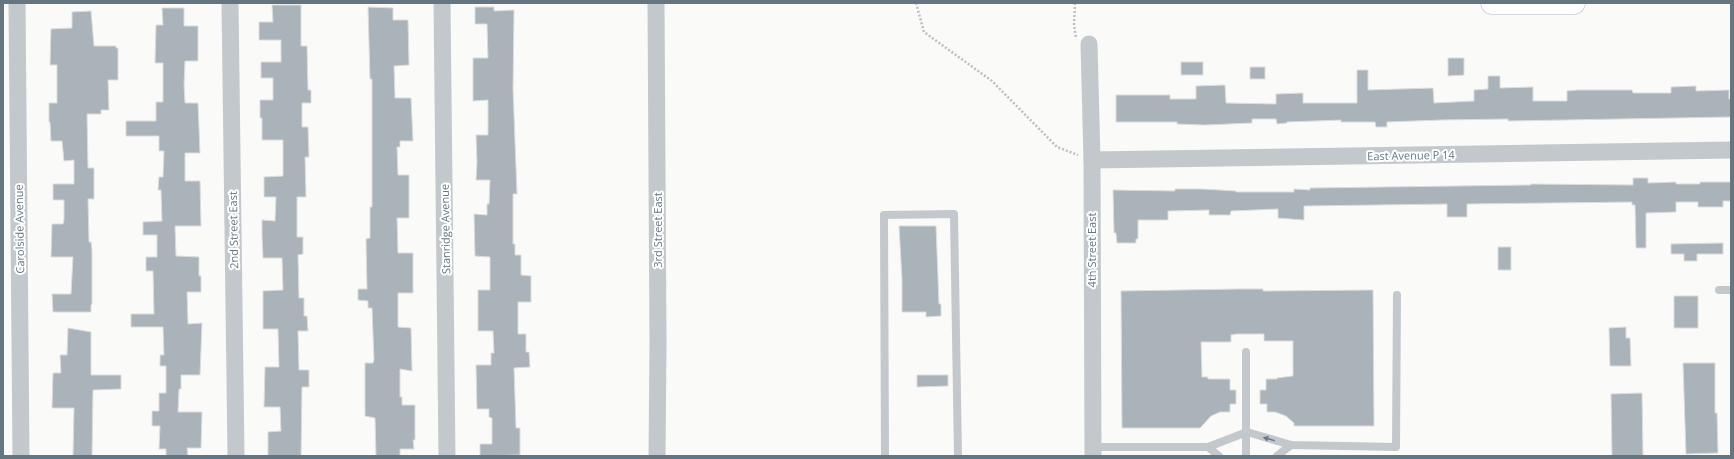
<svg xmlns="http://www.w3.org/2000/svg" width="1734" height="459" font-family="'Open Sans',sans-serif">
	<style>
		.building { fill: #aab3b9; stroke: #dcdcda }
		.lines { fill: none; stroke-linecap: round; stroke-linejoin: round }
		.secondary-casing { stroke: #b3babf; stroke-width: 23 }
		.path { stroke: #bbbfc2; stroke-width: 2.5; stroke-dasharray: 2 2; stroke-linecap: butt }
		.lane { stroke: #c3c8cc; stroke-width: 8 }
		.street { stroke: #c3c8cc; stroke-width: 17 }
		.secondary { stroke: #fff; stroke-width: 22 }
		.oneway { fill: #6a7a87 }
		.labels { text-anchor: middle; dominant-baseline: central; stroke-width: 4; stroke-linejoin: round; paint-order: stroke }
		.street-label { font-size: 11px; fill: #657683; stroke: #fff }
	</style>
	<rect width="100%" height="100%" fill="#fafaf8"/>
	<g class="building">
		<path d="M272,5H301V46H307L308,90H311V103H302V127H308L309,157H305L306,197H297V237H303V254L298,255L299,298H304V316H307L308,331H298L299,370H309V387H302L301,456H268V432L281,431L280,407H264L265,367H279L278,329H263V291L283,290L282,258H263L262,235V220L275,221L276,197H264V177L283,176V140H262V118H260V100H273V78H261V62H281V40H259V22H273Z"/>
		<path d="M368,7L393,8V20H408L409,65L394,66L395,98H411L413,141H400V147H397L398,175H409V218H397L398,253H413V293H398V327L411,328L412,371L400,369V397H402V405H415V440H413L414,449H400V456H376L375,418L365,416V363H373L374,360L372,308H368V301L358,300V289H367L366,239L370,238V207H372V79H370Z"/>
		<path d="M475,7H494V11L514,10L513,89L517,194H513V244H515V255H521V275L531,276V302H518V334H526V352H529L530,367L514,368L516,428H520V455L480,456V444H492V418L489,417V409H477L476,365H491V353H494L493,331H478V290H490V257L475,256L474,214L487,215V204H489L490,180H476L477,162L476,135H488V100L473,101V58H488L487,24H475Z"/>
		<path d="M162,8H184V26H198V61H185L184,85L185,103H198L200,153H185V181H200L201,226H175L176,256L199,257V276H201V292H187L188,324L202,323L200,375H181V389H179L178,412H202L201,448H187L188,456H166V449H159L160,426H152V411H159V393H166V366H160V355H164L163,327H131V314H154L153,271H146V257H157V235H143V222L162,221L161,190H158L159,177H163L164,151H159V136H126V121H156V102H163V63H155L156,25H163Z"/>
		<path d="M91,11L94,46H116V48H118V80H108L109,110H101V114H87L88,168H94V199H88L89,242H91L92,250V304L91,305V312H53L52,294H71L73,257H51L52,224H63L64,220V200H53V184H74V160L64,161L62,141H51L50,122H49V103H57V65H50L51,29L72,28V12Z"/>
		<path d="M1448,58H1464V75L1448,76Z"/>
		<rect x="1181" y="62" width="22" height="13"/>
		<rect x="1250" y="67" width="15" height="12"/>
		<path d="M1357,70H1368V90L1433,88L1434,103L1474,101V90L1488,89V76H1500V88L1533,87V101H1567V91L1578,90H1632L1633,93H1671V87L1696,86V91L1729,90V99H1731V117L1508,121V119L1441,120L1387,122V127H1376L1375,122H1341V120L1287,122V123L1277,124L1276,119H1252V123L1205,125L1177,124V122H1116V95H1170V99H1196V86L1225,85L1226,103L1276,104V94L1303,93V103H1357Z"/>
		<path d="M1633,178H1648V183L1676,182V184H1700V182H1731V201H1723V207H1698V202H1676V212L1646,213V248H1636L1635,205H1632V202L1467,204V217H1447V204L1304,206V220L1278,218V209L1231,211L1230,215H1209V210L1168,211V220H1138V239H1136V243H1117L1116,233H1114L1113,190L1175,191V189H1202L1236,191V192H1294V189L1310,190V188L1531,185V184L1633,185Z"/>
		<path d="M899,226H936L939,304H941V316L926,317V312H902V279Z"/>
		<path d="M1723,243V254H1697V261H1684V254H1671V244Z"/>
		<rect x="1498" y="247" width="13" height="23"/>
		<path d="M1239,289H1263V291L1373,290L1374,426H1294V423L1286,416L1275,412H1267V404H1260V390H1266V379H1277V378L1293,376V341H1264V334H1237L1231,335V342H1201L1202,377H1208V379H1230V390H1236V404H1230V412H1220L1211,416L1200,428H1122L1121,291Z"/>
		<rect x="1674" y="296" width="24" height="32"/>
		<path d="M1626,327V338H1630L1631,366H1610L1609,328Z"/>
		<path d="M68,328L91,332V375H121V389L93,390L92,456H73L74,408H52L53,373H61L60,355H67Z"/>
		<path d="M1683,363H1715V413H1717L1718,453L1686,454Z"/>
		<path d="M917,375H948V386L917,387Z"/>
		<path d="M1642,393L1643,456H1612L1611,394Z"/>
	</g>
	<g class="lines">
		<defs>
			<path id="secondary" d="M1492,3H1574"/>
		</defs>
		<use href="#secondary" class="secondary-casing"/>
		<g class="path">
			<path d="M916,3L924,32L992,81L1057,147L1078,155"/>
			<path d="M1075,3L1074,25L1076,38"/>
		</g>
		<g class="lane">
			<path d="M1719,290H1731"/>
			<path d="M1246,352V456"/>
			<path d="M1093,447H1208L1247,432L1291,445L1396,447L1397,295"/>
			<path d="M1208,447L1219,456"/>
			<path d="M885,456L884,215L954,214L958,456"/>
			<path d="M1277,456L1291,445"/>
		</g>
		<g class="street">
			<path d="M17,3L21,456"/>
			<path d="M230,3L236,456"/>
			<path d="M442,3L447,456"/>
			<path d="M656,3L658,343L657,456"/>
			<path d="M1089,44L1092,160L1093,456"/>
			<path d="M1092,160L1731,150"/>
		</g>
		<use href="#secondary" class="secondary"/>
	</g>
	<defs><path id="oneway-solid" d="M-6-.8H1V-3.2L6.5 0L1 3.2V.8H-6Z"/></defs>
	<use class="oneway" href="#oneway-solid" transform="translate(1269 439) rotate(-164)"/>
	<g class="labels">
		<g class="street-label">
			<text transform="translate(1411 155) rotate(-1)">East Avenue P 14</text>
			<text transform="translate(19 229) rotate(-91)">Carolside Avenue</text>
			<text transform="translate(445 229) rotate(-91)">Stanridge Avenue</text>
			<text transform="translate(233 230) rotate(-91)">2nd Street East</text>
			<text transform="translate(657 230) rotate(-90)">3rd Street East</text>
			<text transform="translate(1091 250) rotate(-90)">4th Street East</text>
		</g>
	</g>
	<rect width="1734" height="459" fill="none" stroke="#657683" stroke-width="8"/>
</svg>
